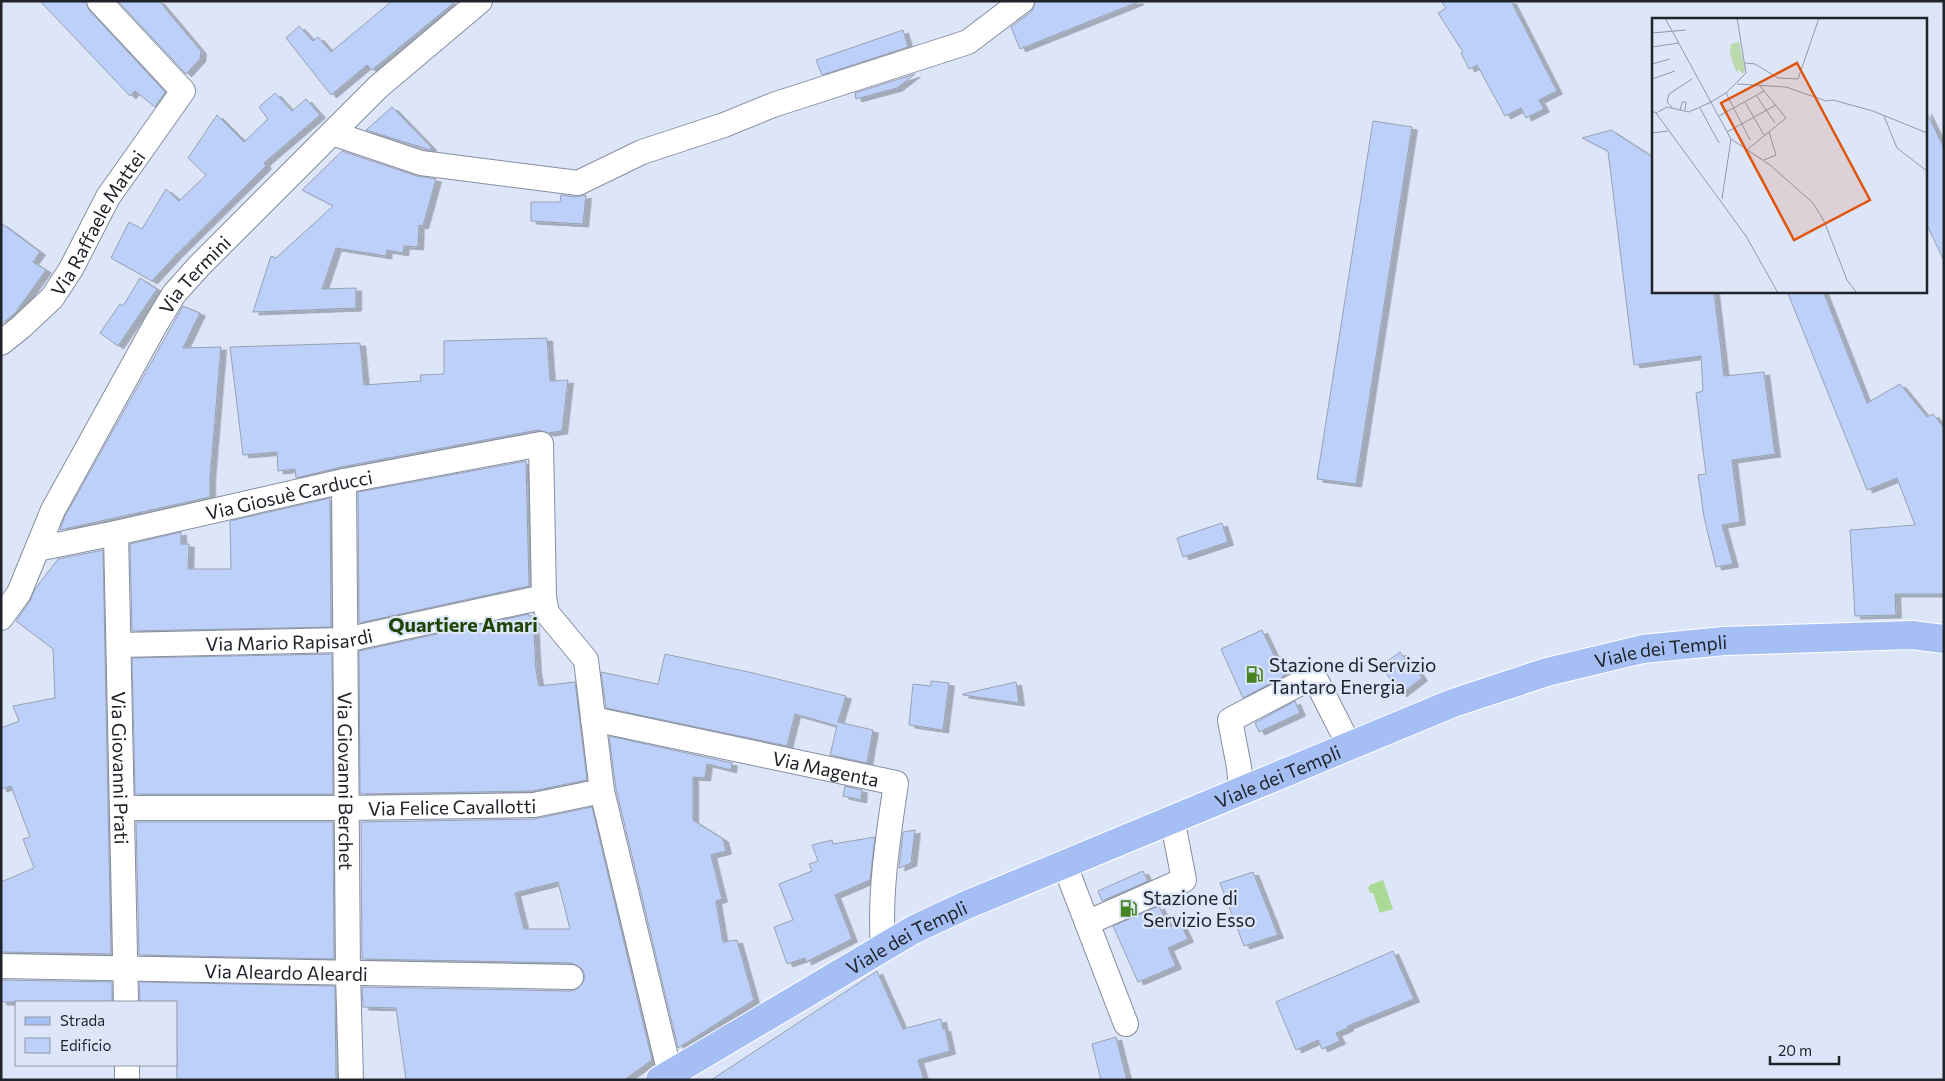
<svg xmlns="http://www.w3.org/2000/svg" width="1945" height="1081" font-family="Commissioner,sans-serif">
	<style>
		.water { fill: #abd996 }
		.building { fill: #bcd0f9; stroke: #98a1b2; fill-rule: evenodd; filter: url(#shadow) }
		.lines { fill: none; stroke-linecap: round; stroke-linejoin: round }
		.minor-casing { stroke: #868fa0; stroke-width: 26 }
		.major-casing { stroke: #fff; stroke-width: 30 }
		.minor { stroke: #fff; stroke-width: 24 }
		.major { stroke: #a5bef4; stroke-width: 28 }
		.labels { text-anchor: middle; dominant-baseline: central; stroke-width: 4.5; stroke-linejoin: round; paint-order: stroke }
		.street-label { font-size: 19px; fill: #20242a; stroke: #dde6f9 }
		.poi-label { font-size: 19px; fill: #20242a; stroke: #dde6f9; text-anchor: start }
		.neighbourhood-label { font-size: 20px; font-weight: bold; fill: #1e4403; stroke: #dde6f9 }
		.inset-road { fill: none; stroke: #9198a6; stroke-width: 1 }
		.view { fill: #de560e; fill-opacity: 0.15; stroke: #de560e; stroke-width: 2.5 }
		.inset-edge { fill: none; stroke: #20242a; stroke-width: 2.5 }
	</style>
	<defs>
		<filter id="shadow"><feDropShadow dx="5.5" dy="3" stdDeviation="0" flood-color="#0004"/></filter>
	</defs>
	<rect width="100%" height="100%" fill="#dde6f9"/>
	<path class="water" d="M1383,880L1393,909L1380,913L1373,893H1370L1368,888L1370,885Z"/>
	<g class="building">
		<path d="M40,1H86L89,10L165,92L155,107L135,91L130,96Z"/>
		<path d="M118,1H159L201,51L200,59L186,74Z"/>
		<path d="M392,1H456L372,70L367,65L331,95L286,38L299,26L313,41L318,37L331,52Z"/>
		<path d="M1035,1H1138V2L1020,49L1011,27L1031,12L1034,7Z"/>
		<path d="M1441,1H1511L1557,91L1539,100L1544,109L1526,118L1521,108L1505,116L1477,65L1469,69L1461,53L1463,52L1438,13L1446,8Z"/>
		<path d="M903,30L908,47L822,75L816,60Z"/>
		<path d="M915,74L897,88L856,99L855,93Z"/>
		<path d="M275,93L292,111L306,99L320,115L264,163L266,166L175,256L152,281L111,258L129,222L142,229L166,189L179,201L206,175L188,158L217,115L244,142L268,119L259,107Z"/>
		<path d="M392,107L431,147L430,150L366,130Z"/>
		<path d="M1926,111L1944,148V261L1926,223Z"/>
		<path d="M1373,121L1412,127L1356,484L1317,479Z"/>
		<path d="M1611,130L1654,158V291H1714L1724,376L1764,372L1775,454L1732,460L1740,522L1722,525L1733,564L1716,567L1704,517L1698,475L1706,474L1696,393L1703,391L1701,356L1634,365L1608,151L1582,138Z"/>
		<path d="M342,151L417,176L436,179L423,226L419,225L418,247L404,246L403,253L387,250L386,256L336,248L322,289L356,288V308L253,312L271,256L276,258L333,206L302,190Z"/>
		<path d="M561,195L576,197L586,195L583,224L531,221V202H560Z"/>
		<path d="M1,223L40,252L33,262L46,270L15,313L1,325Z"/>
		<path d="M140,278L157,289L118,346L100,333L120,304L123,306Z"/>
		<path d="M1787,291H1823L1867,403L1900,384L1927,417L1933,414L1944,428V594H1895L1896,615L1855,616L1850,530L1915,525L1897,478L1867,490Z"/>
		<path d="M183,306L200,313L183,348L221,347L210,478V497L60,530L65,516Z"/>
		<path d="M547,338L550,381L568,380L562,431L548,433L538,430L341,467L296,478L295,469L278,471L277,452L243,455L230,347L360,343L364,385L421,381L420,375L444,374V341Z"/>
		<path d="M526,461L529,586L359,623L358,492Z"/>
		<path d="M330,498L331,627L132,631L130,544L181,532V544H189L188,569H231L230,521Z"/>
		<path d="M1222,523L1228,542L1183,557L1177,538Z"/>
		<path d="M103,550L111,954L1,952V882L34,868L23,839L30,837L11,786L1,789V728L19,721L13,706L55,698L53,649L16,621L30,601L35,589L58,559Z"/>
		<path d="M529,614V616H533L536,670L539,686L575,682L587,780L532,791L360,794L359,651Z"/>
		<path d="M1262,630L1284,676L1243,698L1221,649Z"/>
		<path d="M1400,652L1406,660L1409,658L1422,678L1401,694L1381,666Z"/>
		<path d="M332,654L333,794H135L132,658Z"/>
		<path d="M665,654L753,673L846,696L838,722L873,730L867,763L830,755L837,726L795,714L787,746L606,708L601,672L658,684Z"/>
		<path d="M931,681L949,683L943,730L909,725L913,684L931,686Z"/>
		<path d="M1016,682L1019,703L963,695V694Z"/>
		<path d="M1295,701L1300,713L1259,732L1255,723Z"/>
		<path d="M609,736L732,763L731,770L707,764L705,778L693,777V820L723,839L726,851L711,855L722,899L716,901L723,942L737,940L754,1000L678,1048L616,789Z"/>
		<path d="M845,786L862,790L861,800L843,796Z"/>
		<path d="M592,807L652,1060L624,1080H406L396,1008L363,1007L362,987L571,991L577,989L582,984L585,977L583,970L578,966L571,963L362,959L361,822L534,819ZM558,882L570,929H524L515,893Z"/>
		<path d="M136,822H333L334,959L139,955Z"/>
		<path d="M915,830L911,863L899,868L903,832Z"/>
		<path d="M875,837L870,880L835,895L852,939L806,962L805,958L787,964L774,927L793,920L779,884L812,871L809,864L818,861L812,845L832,840L833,844Z"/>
		<path d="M1143,871L1148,881L1102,901L1098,891Z"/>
		<path d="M1253,872L1278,935L1244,946L1220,883Z"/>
		<path d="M1159,906L1169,927L1180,922L1188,939L1168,948L1176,966L1138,982L1113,926Z"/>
		<path d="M1393,951L1414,999L1348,1026V1028L1336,1033L1340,1041L1322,1049L1318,1040L1296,1050L1276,1002Z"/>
		<path d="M877,971L903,1029L941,1019L943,1029L945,1028L950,1051L918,1060L924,1080H711Z"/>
		<path d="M1,980L112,982V1002H1Z"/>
		<path d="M139,982L335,986L336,1080H177L176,1002H140Z"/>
		<path d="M1116,1037L1127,1080H1101L1092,1044Z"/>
	</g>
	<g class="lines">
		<defs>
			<g id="minor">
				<path d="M332,133L421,163L578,183L642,152L724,125L773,105L968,42L1022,1"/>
				<path id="s1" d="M1,343L21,327L52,298L71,269L108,197L183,91L99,1"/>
				<path id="s2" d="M344,481L348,973L351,1080"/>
				<path id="s3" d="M116,533L126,1002"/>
				<path id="s4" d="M37,549L116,533L344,481L541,444L544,597L547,613L586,660L602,791L670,1074"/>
				<path id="s5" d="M1,618L19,593L53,510L157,322L174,294L199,266L378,87L480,1"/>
				<path id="s6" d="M119,645L345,640L544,597"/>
				<path id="s7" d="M593,719L896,783C888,838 879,893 883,947"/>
				<path d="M1241,790L1239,767L1230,720L1314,676L1349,745"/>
				<path id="s8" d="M122,808H346L534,805L602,791"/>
				<path d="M1064,863L1126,1024"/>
				<path d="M1087,923L1184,880L1172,818"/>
				<path id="s9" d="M1,966L571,977"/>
				<path d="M127,1065V1080"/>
			</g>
			<g id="major">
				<path id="s10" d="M660,1080L913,930L964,906L1453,703L1547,672L1643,649L1724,641L1912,635L1944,639"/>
			</g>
		</defs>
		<use href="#minor" class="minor-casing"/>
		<use href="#major" class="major-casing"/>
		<use href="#minor" class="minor"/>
		<use href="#major" class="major"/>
	</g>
	<defs>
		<symbol id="fuel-bare" viewBox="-9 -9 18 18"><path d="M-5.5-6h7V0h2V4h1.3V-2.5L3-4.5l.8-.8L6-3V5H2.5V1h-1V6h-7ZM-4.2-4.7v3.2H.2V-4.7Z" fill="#468321" stroke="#dde6f9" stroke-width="2.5" paint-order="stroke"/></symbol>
	</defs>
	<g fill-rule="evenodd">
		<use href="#fuel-bare" x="1242" y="662" width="25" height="25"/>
		<use href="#fuel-bare" x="1116" y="896" width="25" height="25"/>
	</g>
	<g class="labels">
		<g class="street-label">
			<text stroke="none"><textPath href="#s1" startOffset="156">Via Raffaele Mattei</textPath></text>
			<text stroke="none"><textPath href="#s5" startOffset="396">Via Termini</textPath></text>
			<text stroke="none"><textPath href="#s4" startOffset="258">Via Giosuè Carducci</textPath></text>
			<text stroke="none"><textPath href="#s6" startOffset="170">Via Mario Rapisardi</textPath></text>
			<text stroke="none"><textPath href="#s10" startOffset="1095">Viale dei Templi</textPath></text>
			<text stroke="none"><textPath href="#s3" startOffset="235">Via Giovanni Prati</textPath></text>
			<text stroke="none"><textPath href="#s7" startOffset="238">Via Magenta</textPath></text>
			<text stroke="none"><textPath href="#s10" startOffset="690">Viale dei Templi</textPath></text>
			<text stroke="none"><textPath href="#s2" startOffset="300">Via Giovanni Berchet</textPath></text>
			<text stroke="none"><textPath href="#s8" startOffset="330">Via Felice Cavallotti</textPath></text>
			<text stroke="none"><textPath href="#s10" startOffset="285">Viale dei Templi</textPath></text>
			<text stroke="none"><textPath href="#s9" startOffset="285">Via Aleardo Aleardi</textPath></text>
		</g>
		<g class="poi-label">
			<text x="1269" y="664">Stazione di Servizio<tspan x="1269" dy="22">Tantaro Energia</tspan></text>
			<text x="1143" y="897">Stazione di<tspan x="1143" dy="22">Servizio Esso</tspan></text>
		</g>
		<g class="neighbourhood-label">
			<text x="463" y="624">Quartiere Amari</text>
		</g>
	</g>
	<g transform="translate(1652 18)">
		<rect width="275" height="275" fill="#dde6f9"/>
		<path d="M87,24L93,51L91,56L87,52L84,54L78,35L79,26Z" fill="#bad9ac"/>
		<path class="inset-road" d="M13,0L79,121L118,147L161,185L172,203L195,262L205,275M0,15L34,12M0,29L27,25M93,45L103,46L126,60L146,61L167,0M0,46L18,41M0,61L23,53M85,66L134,69L174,83L181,82L221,93L275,115M74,75L98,122M104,77L123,105M59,84L74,75L94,55L85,0M93,84L112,117M20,89L15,84L17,76L40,61M48,90L67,125M0,93L4,95L15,89L37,94L59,84M28,93L30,84H34L33,92M4,95L94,218L126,275M67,98L112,73M232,98L245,130L275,153M75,114L124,87M0,115L16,113M96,131L134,100L108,68M112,142L124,137L117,114M70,181L79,121"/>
		<path class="view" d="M145,45L218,182L142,222L69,85Z"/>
		<rect width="275" height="275" class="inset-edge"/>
	</g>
	<rect width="1945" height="1081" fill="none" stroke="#20242a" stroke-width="5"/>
	<rect x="15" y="1001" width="162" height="65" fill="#dde6f9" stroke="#9198a6"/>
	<rect x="25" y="1017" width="25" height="8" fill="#a5bef4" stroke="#9198a6"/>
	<text x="60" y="1026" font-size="15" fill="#20242a">Strada</text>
	<rect x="25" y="1038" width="25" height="15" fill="#bcd0f9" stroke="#9198a6"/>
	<text x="60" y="1051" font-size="15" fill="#20242a">Edificio</text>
	<path d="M1770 1056v8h69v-8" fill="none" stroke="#20242a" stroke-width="2.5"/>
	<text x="1778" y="1056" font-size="15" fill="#20242a" stroke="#dde6f9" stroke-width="4" paint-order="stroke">20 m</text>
</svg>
